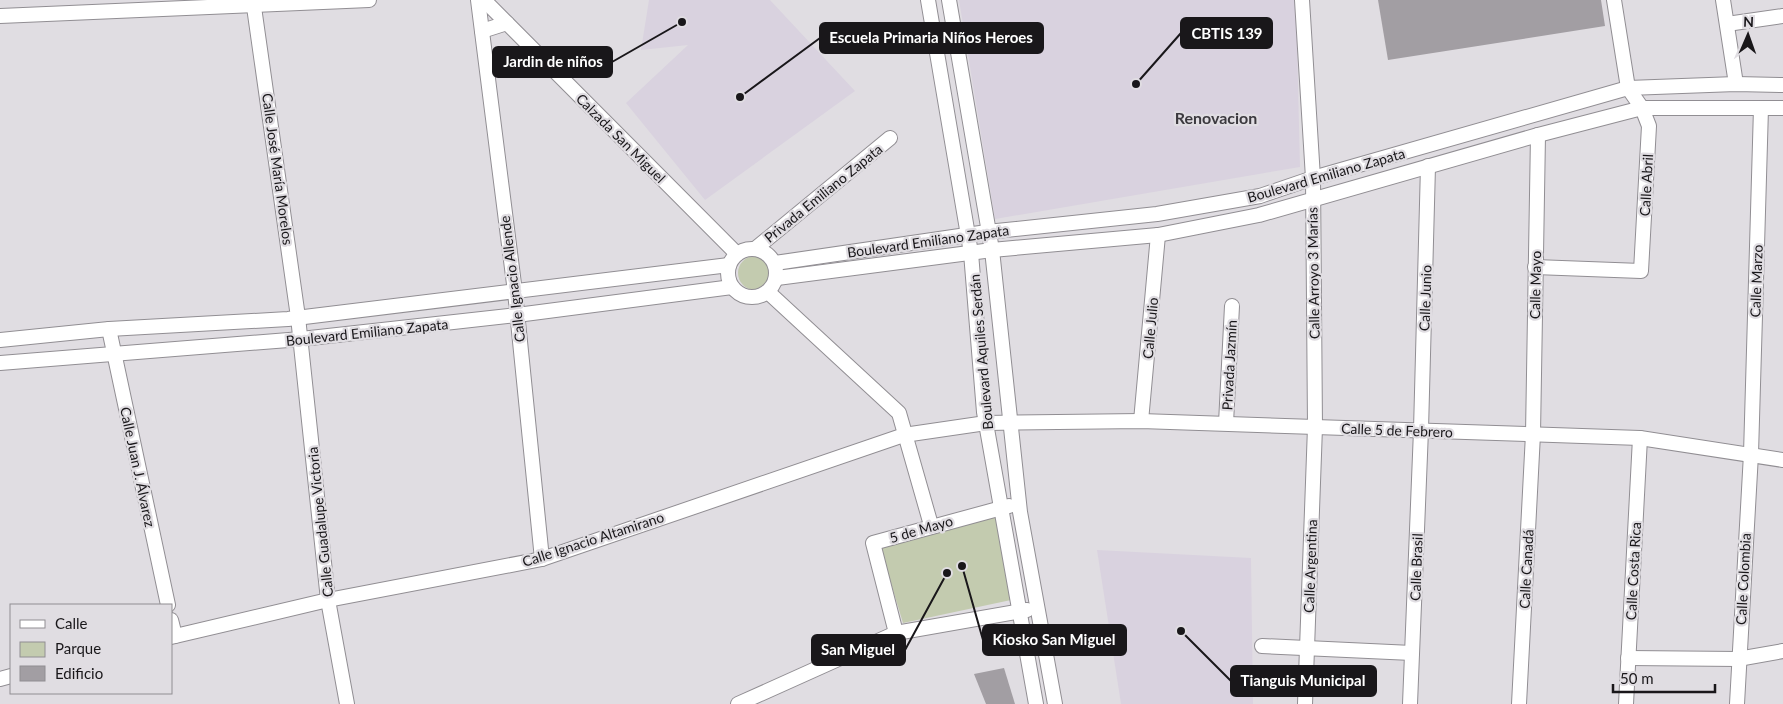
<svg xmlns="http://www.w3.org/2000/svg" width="1783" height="704" font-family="Lato,sans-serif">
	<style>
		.built { fill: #d9d2df }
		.green { fill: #c3cbaf }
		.building { fill: #a29ea3 }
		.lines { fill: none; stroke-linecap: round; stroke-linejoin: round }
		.minor-casing { stroke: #918e93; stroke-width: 16 }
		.minor { stroke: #fff; stroke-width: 14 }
		.labels { text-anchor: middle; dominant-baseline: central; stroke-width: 4.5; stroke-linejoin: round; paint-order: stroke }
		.street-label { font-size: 14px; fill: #19171a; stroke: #e0dde2 }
		.quarter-label { font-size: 16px; font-weight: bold; fill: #3b393e; stroke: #e0dde2 }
		.leader { fill: none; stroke: #19171a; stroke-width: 2 }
		.callout-dot { fill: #19171a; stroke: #e0dde2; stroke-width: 2 }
		.callout { fill: #19171a; stroke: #19171a; stroke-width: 2 }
		.callout-label { font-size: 15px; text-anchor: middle; font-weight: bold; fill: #fff }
	</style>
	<rect width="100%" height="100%" fill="#e0dde2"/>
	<g class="built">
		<path d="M649,0H770L855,91L705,200L626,103L688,45L641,50Z"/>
		<path d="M959,0H1296L1300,167L995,219Z"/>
		<path d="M1097,550L1251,558L1253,704H1121Z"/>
	</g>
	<g class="green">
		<circle cx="755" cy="273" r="17"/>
		<path d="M996,514L1011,600L903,623L880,547Z"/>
	</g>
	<g class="building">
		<path d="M1378,0H1601L1605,26L1388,60Z"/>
		<path d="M1004,668L1015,704H986L974,674Z"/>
	</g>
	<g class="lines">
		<defs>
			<g id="minor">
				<path d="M253,0L298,317L328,600L347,704"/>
				<path d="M478,0L515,292L542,559"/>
				<path d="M484,0L737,254"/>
				<path d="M928,0L971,253L984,412L1036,704"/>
				<path d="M949,0L992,250L1020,512L1055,704"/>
				<path d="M1302,0L1313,178L1315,427L1305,704"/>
				<path d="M1723,0L1736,84"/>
				<path d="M0,16L369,0"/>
				<path d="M1727,24L1783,16"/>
				<path d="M482,31L507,23"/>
				<circle cx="752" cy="273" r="24"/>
				<path d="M755,249L890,138"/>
				<path d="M775,263L987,232L1157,214L1260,196L1313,178L1628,88L1736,84L1783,85"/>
				<path d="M1535,267L1641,271L1649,126L1642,108L1628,88L1614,0"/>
				<path d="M777,278L992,250L1158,235L1259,215L1538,135L1642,108H1783"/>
				<path d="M768,292L899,413L931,525"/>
				<path d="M109,329L168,605"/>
				<path d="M0,340L109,329L288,319L729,265"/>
				<path d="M0,363L301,339L517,315L732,287"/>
				<path d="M1141,421L1158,235"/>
				<path d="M1226,423L1232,306"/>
				<path d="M171,620L175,636"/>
				<path d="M896,633L873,543L1009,506"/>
				<path d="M171,637L328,600L542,559L904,435L986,423L1141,421L1640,438L1783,460"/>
				<path d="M1262,646L1412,653"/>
				<path d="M1628,658L1738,659L1783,651"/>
				<path d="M0,679L11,676"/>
				<path d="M738,704L896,633L1027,610"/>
				<path d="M1410,704L1421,430L1428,166"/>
				<path d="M1519,704L1533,434L1538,135"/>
				<path d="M1626,704L1640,438"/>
				<path d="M1737,704L1751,454L1761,108"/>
			</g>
		</defs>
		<use href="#minor" class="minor-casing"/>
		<use href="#minor" class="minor"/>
	</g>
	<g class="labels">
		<g class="street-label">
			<text transform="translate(621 138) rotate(45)">Calzada San Miguel</text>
			<text transform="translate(278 169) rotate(82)">Calle José María Morelos</text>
			<text transform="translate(1326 175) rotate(-16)">Boulevard Emiliano Zapata</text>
			<text transform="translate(1646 185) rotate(-87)">Calle Abril</text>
			<text transform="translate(823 193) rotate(-39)">Privada Emiliano Zapata</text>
			<text transform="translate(928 241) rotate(-8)">Boulevard Emiliano Zapata</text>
			<text transform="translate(1313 273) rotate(-91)">Calle Arroyo 3 Marías</text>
			<text transform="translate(512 279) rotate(-97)">Calle Ignacio Allende</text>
			<text transform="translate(1756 281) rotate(-88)">Calle Marzo</text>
			<text transform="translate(1535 285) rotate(-89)">Calle Mayo</text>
			<text transform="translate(1425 298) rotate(-88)">Calle Junio</text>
			<text transform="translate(1150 328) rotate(-85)">Calle Julio</text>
			<text transform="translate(367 332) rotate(-6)">Boulevard Emiliano Zapata</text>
			<text transform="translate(981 352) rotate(-95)">Boulevard Aquiles Serdán</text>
			<text transform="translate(1229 365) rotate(-87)">Privada Jazmín</text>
			<text transform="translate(1397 430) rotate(2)">Calle 5 de Febrero</text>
			<text transform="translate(138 467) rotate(78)">Calle Juan J. Álvarez</text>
			<text transform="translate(320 522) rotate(-96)">Calle Guadalupe Victoria</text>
			<text transform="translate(921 529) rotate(-16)">5 de Mayo</text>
			<text transform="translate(593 539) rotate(-18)">Calle Ignacio Altamirano</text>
			<text transform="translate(1310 566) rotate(-88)">Calle Argentina</text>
			<text transform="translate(1416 567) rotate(-88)">Calle Brasil</text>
			<text transform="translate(1526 569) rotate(-87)">Calle Canadá</text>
			<text transform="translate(1633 571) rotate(-87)">Calle Costa Rica</text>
			<text transform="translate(1743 579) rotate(-87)">Calle Colombia</text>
		</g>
		<g class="quarter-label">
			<text x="1216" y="117">Renovacion</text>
		</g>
	</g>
	<path class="leader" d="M1136 84L1181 33M740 97L820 38M682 22L612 62M962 566L983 640M947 573L905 650M1181 631L1231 681"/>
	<g class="callout-dot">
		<circle cx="1136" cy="84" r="5"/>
		<circle cx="740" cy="97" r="5"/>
		<circle cx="682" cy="22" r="5"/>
		<circle cx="962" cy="566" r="5"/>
		<circle cx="947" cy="573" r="5"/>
		<circle cx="1181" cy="631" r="5"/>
	</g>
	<g class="callout">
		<rect x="1181" y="18" width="91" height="30" rx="5"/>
		<rect x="820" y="23" width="223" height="30" rx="5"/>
		<rect x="493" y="47" width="119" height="30" rx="5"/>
		<rect x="983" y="625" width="143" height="30" rx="5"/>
		<rect x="812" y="635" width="93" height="30" rx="5"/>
		<rect x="1231" y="666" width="145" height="30" rx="5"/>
	</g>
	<g class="callout-label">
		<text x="1227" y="39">CBTIS 139</text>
		<text x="931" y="43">Escuela Primaria Niños Heroes</text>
		<text x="553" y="67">Jardin de niños</text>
		<text x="1054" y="645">Kiosko San Miguel</text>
		<text x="858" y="655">San Miguel</text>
		<text x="1303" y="686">Tianguis Municipal</text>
	</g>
	<rect x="10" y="604" width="162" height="90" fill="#e0dde2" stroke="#908e92"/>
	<rect x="20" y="620" width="25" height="8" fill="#ffffff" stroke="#908e92"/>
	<text x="55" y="629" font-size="15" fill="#19171a">Calle</text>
	<rect x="20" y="642" width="25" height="15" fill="#c3cbaf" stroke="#908e92"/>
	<text x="55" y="654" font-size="15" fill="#19171a">Parque</text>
	<rect x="20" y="666" width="25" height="15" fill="#a29ea3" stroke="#908e92"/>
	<text x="55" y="679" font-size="15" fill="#19171a">Edificio</text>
	<g transform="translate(1748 35) rotate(2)" stroke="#e0dde2" stroke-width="4" paint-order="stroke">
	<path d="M0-4L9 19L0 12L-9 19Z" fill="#19171a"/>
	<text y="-8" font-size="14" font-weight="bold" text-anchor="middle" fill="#19171a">N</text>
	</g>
	<path d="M1613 684v8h102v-8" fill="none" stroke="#19171a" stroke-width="2.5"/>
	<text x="1620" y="684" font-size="15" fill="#19171a" stroke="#e0dde2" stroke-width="4" paint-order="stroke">50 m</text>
</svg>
